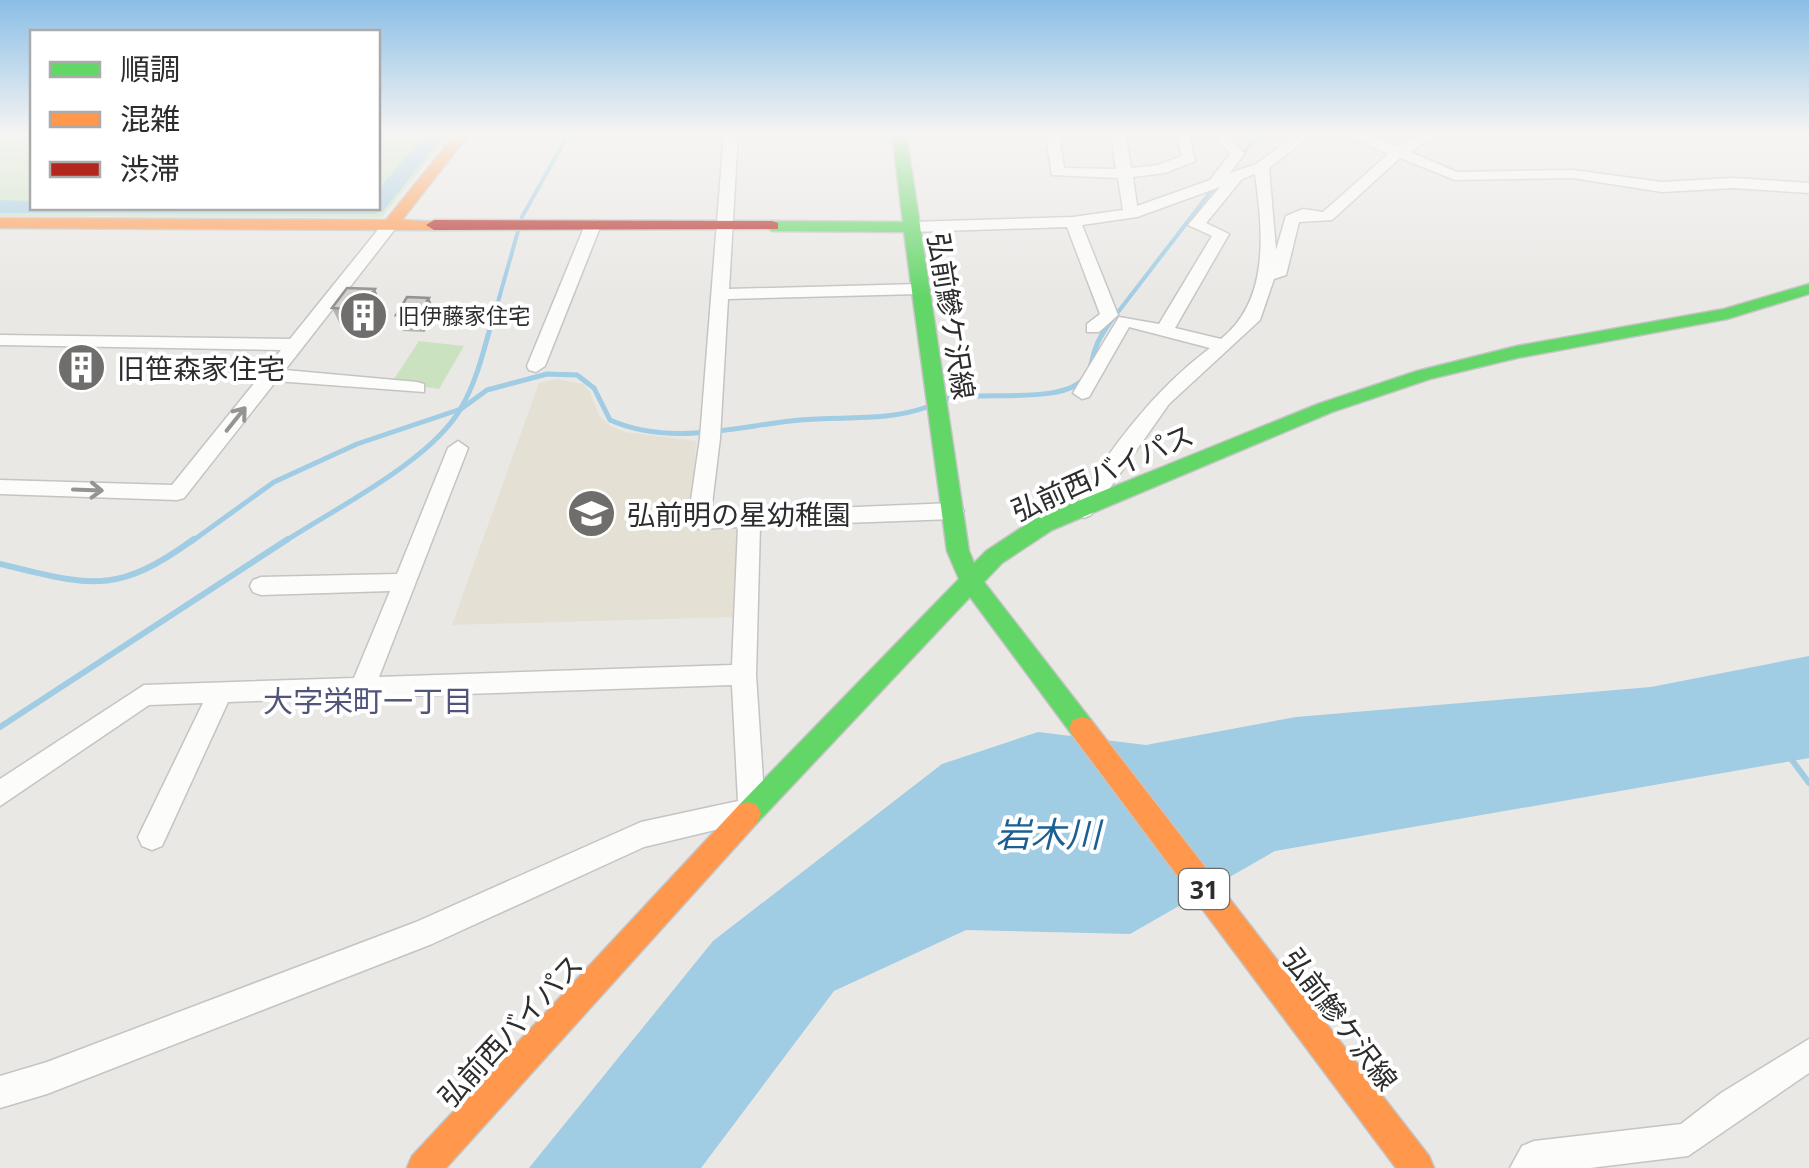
<svg xmlns="http://www.w3.org/2000/svg" width="1809" height="1168" font-family="'Noto Sans','Noto Sans JP',sans-serif">
	<style>
		.education { fill: #e4e0d4 }
		.green { fill: #cbe2c1 }
		.water { fill: #a0cce4 }
		.lines { fill: none; stroke-linecap: round; stroke-linejoin: round }
		.stream-far2 { stroke: #a0cce4; stroke-width: 4 }
		.stream-far1 { stroke: #a0cce4; stroke-width: 5 }
		.stream { stroke: #a0cce4; stroke-width: 6 }
		.street-casing { stroke: #c4c4c4; stroke-width: 3 }
		.fast-casing { stroke: #c4c4c4; stroke-width: 3 }
		.slow-casing { stroke: #c4c4c4; stroke-width: 3 }
		.jam-casing { stroke: #c4c4c4; stroke-width: 3 }
		.street { fill: #fcfcfb; fill-rule: evenodd }
		.fast { fill: #63d668; fill-rule: evenodd }
		.slow { fill: #ff974d; fill-rule: evenodd }
		.jam { fill: #b3261e; fill-rule: evenodd }
		.wall { fill: #b5b3b1 }
		.shaded-wall { fill: #939290 }
		.building { fill: #d2d0ce; stroke: #939290; stroke-width: 2.5 }
		.oneway { stroke: #949494 }
		.labels { text-anchor: middle; dominant-baseline: central; stroke-width: 8; stroke-linejoin: round; paint-order: stroke }
		.far-poi-label { font-size: 22px; fill: #2d2d2d; stroke: #fff; text-anchor: start }
		.shield { fill: #fff; stroke: #6c6c6c; stroke-width: 2.5 }
		.shield-label { font-size: 25px; font-weight: bold; fill: #2d2d2d }
		.street-label { font-size: 28px; fill: #2d2d2d; stroke: #fff }
		.poi-label { font-size: 28px; fill: #2d2d2d; stroke: #fff; text-anchor: start }
		.neighbourhood-label { font-size: 30px; fill: #51557a; stroke: #fff }
		.near-water-label { font-size: 35px; font-style: italic; fill: #1b5f93; stroke: #fff }
	</style>
	<rect width="100%" height="100%" fill="#eae8e5"/>
	<path class="education" d="M556,379L583,384L590,392L599,415L610,426L625,432L696,441L691,530L737,529L736,617L452,625L539,383Z"/>
	<g class="green">
		<path d="M0,133H32V208H378V133H451L382,217L0,216Z"/>
		<path d="M419,341L464,346L439,389L392,382Z"/>
	</g>
	<g class="water">
		<path d="M426,133H446L383,211L374,214L0,213V200L32,201V208H378V190Z"/>
		<path d="M1809,656V758L1275,851L1130,934L966,930L834,991L701,1168H529L713,941L942,764L1038,732L1146,745L1296,717L1651,687Z"/>
	</g>
	<g class="lines">
		<g class="stream-far2">
			<path d="M1238,160L1260,133"/>
			<path d="M494,316L522,217L569,133"/>
			<path d="M1115,316L1212,190"/>
		</g>
		<g class="stream-far1">
			<path d="M942,400C978,389 1065,407 1086,376C1092,368 1092,356 1096,347C1100,335 1109,324 1116,314"/>
			<path d="M191,542L274,482L357,444L461,409L487,390L547,374L577,375L594,388L610,420C671,447 737,426 800,420C845,416 887,422 930,406"/>
			<path d="M284,542C336,508 432,460 461,408C478,379 485,345 494,314"/>
		</g>
		<g class="stream">
			<path d="M0,564C90,585 114,597 194,539"/>
			<path d="M0,727L288,539"/>
			<path d="M1789,756L1809,783"/>
		</g>
		<defs>
			<g id="street">
				<path d="M724,133H738L729,289L919,284L927,289L919,294L728,299L720,438L711,513L953,503L964,511L953,519L760,526L756,675L765,810L761,819L644,847L432,944L47,1094L0,1108V1076L47,1062L416,922L641,822L738,801L732,685L228,702L162,846L152,850L142,846L138,837L203,703L149,705L0,806V779L144,685L354,678L390,591L261,595L253,592L250,586L253,580L261,577L397,574L448,448L458,441L468,448L379,677L732,665L738,527L699,529L688,521L700,438Z"/>
				<path d="M1045,133H1059L1064,168L1116,169L1111,133H1125L1131,168L1158,165L1182,156L1175,133H1189L1195,161L1165,173L1133,177L1137,206L1210,180L1230,154L1215,133H1229L1244,154L1230,173L1256,164L1298,133H1314L1269,168L1276,250L1286,216L1303,209L1323,212L1388,154L1343,133H1363L1398,147L1424,133H1442L1410,152L1457,172L1573,170L1662,182L1733,178L1809,183V193L1733,188L1662,192L1573,178L1455,180L1400,158L1332,220L1299,222L1286,275L1274,279L1260,320L1169,404L1091,515L1084,518L1073,510C1110,448 1153,391 1210,348L1129,327L1089,397L1082,399L1073,393L1119,317L1159,324L1212,236L1188,225L1220,187L1137,217L1082,225L1118,315L1099,332H1087V324L1100,314L1067,227L911,232L903,227L911,222L1073,217L1123,210L1118,178L1052,175ZM1255,174C1263,231 1270,300 1221,339L1175,328L1229,234L1206,223L1242,179Z"/>
				<path d="M593,220L601,225L545,366L536,372L529,370L527,366L585,225Z"/>
				<path d="M385,221L399,224L285,370L417,382L424,384V392L276,381L184,498L177,500L0,494V480L172,485L281,350L0,345V335L290,339Z"/>
				<path d="M1809,1039V1073L1688,1156L1590,1168H1510L1522,1146L1534,1141L1681,1124L1721,1093Z"/>
			</g>
			<path id="fast" d="M892,133H906L969,551L974,563L986,551L1036,518L1318,404L1417,371L1517,346L1724,309L1809,284V294L1727,319L1517,358L1430,379L1332,412L1052,530L1002,563L984,582L1091,720L1095,728L1091,736L1082,739L1073,736L970,597L757,823L748,826L739,823L735,814L739,805L959,579L947,551L904,232L772,231L764,226L772,221L903,222Z"/>
			<g id="slow">
				<path d="M456,133H470L402,220L440,222L442,225L434,230L0,228V218L386,220Z"/>
				<path d="M1082,717L1091,720L1429,1156L1434,1168H1396L1073,736L1069,728L1073,720Z"/>
				<path d="M748,802L757,805L761,814L757,823L446,1168H407L412,1156L739,805Z"/>
			</g>
			<path id="jam" d="M772,221L778,223V229L434,230L426,225L434,220Z"/>
		</defs>
		<use href="#street" class="street-casing"/>
		<use href="#fast" class="fast-casing"/>
		<use href="#slow" class="slow-casing"/>
		<use href="#jam" class="jam-casing"/>
		<use href="#street" class="street"/>
		<use href="#fast" class="fast"/>
		<use href="#slow" class="slow"/>
		<use href="#jam" class="jam"/>
	</g>
	<g class="wall">
		<path d="M429,298L436,314L424,332L403,331L396,315Z"/>
		<path d="M382,305L368,326L340,324L332,308Z"/>
	</g>
	<g class="shaded-wall">
		<path d="M375,289L382,305L368,326L360,310Z"/>
		<path d="M429,298L436,314L424,332L417,316Z"/>
	</g>
	<g class="building">
		<path d="M347,288L375,289L360,310L332,308Z"/>
		<path d="M407,297L429,298L417,316L396,315Z"/>
	</g>
	<defs><path id="oneway-shaft" d="M-6 0H5M1.5-3L5.5 0L1.5 3" fill="none" stroke-width="1.6" stroke-linecap="round" stroke-linejoin="round" transform="scale(2.5)"/></defs>
	<g class="oneway">
		<use href="#oneway-shaft" transform="translate(236 419) rotate(-51)"/>
		<use href="#oneway-shaft" transform="translate(88 490) rotate(2)"/>
	</g>
	<linearGradient id="sky" x2="0" y2="1"><stop stop-color="#8bbee6"/><stop offset="0.45" stop-color="#f6f5f3"/><stop offset="1" stop-color="#f6f5f3" stop-opacity="0"/></linearGradient>
	<rect width="1809" height="297" fill="url(#sky)"/>
	<defs>
		<symbol id="building-disc" viewBox="-11 -11 22 22"><circle r="9.5" fill="#6f6e6d" stroke="#fff"/><path d="M-4-6H4V6H1V3H-1V6H-4ZM-2.5-4.3h1.7v1.8h-1.7ZM.8-4.3h1.7v1.8H.8ZM-2.5-1h1.7V.8h-1.7ZM.8-1h1.7V.8H.8Z" fill="#fff"/></symbol>
		<symbol id="school-disc" viewBox="-11 -11 22 22"><circle r="9.5" fill="#6f6e6d" stroke="#fff"/><path d="M0-5L7-2L0 1L-7-2ZM-4 1L0 2.5L4 1V4Q0 6-4 4Z" fill="#fff"/></symbol>
	</defs>
	<g fill-rule="evenodd">
		<use href="#building-disc" x="336" y="288" width="55" height="55"/>
		<use href="#building-disc" x="54" y="340" width="55" height="55"/>
		<use href="#school-disc" x="564" y="486" width="55" height="55"/>
	</g>
	<g class="labels">
		<g class="far-poi-label">
			<text x="398" y="315">旧伊藤家住宅</text>
		</g>
		<rect class="shield" x="1179" y="869" width="50" height="40" rx="8"/>
		<g class="shield-label">
			<text x="1204" y="889">31</text>
		</g>
		<g class="street-label">
			<text transform="translate(952 316) rotate(81)">弘前鰺ケ沢線</text>
			<text transform="translate(1102 472) rotate(-24)">弘前西バイパス</text>
			<text transform="translate(1341 1019) rotate(53)">弘前鰺ケ沢線</text>
			<text transform="translate(510 1030) rotate(-47)">弘前西バイパス</text>
		</g>
		<g class="poi-label">
			<text x="117" y="368">旧笹森家住宅</text>
			<text x="627" y="514">弘前明の星幼稚園</text>
		</g>
		<g class="neighbourhood-label">
			<text x="368" y="700">大字栄町一丁目</text>
		</g>
		<g class="near-water-label">
			<text x="1048" y="833">岩木川</text>
		</g>
	</g>
	<rect x="30" y="30" width="350" height="180" fill="#ffffff" stroke="#ababab" stroke-width="2.5"/>
	<rect x="50" y="62" width="50" height="15" fill="#63d668" stroke="#ababab" stroke-width="2.5"/>
	<text x="120" y="80" font-size="30" fill="#2d2d2d">順調</text>
	<rect x="50" y="112" width="50" height="15" fill="#ff974d" stroke="#ababab" stroke-width="2.5"/>
	<text x="120" y="130" font-size="30" fill="#2d2d2d">混雑</text>
	<rect x="50" y="162" width="50" height="15" fill="#b3261e" stroke="#ababab" stroke-width="2.5"/>
	<text x="120" y="180" font-size="30" fill="#2d2d2d">渋滞</text>
</svg>
